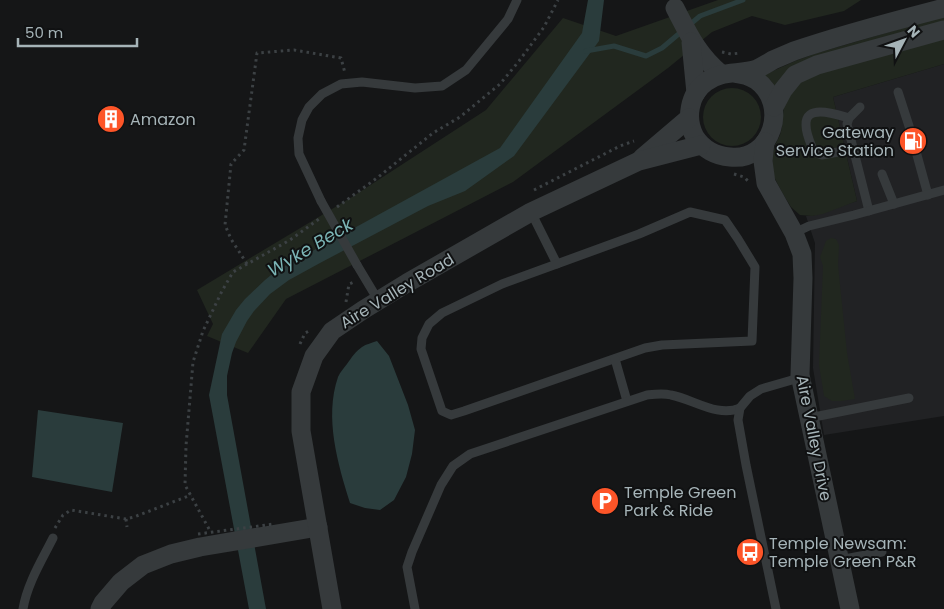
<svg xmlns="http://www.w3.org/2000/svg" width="944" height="609" font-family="Poppins,sans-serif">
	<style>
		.built { fill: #212224 }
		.green { fill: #21271f }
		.water { fill: #2a3c3c }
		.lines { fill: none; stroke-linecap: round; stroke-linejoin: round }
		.stream { stroke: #2a3c3c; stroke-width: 5 }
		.path { stroke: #3c4144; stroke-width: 3; stroke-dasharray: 2.5 4; stroke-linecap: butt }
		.lane { stroke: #363a3c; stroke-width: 9 }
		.street { stroke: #363a3c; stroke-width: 19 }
		.path-bridge { stroke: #3c4144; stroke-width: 3; stroke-dasharray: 2.5 4; stroke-linecap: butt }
		.lane-bridge { stroke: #363a3c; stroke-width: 9 }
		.labels { text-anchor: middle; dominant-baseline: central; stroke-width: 4; stroke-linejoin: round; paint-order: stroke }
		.poi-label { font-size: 16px; fill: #a6b4b8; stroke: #101112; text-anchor: start }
		.street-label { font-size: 16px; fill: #a6b4b8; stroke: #101112 }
		.water-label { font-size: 18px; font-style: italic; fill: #7bb4b5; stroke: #101112 }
	</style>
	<rect width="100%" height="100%" fill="#151617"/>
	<path class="built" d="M944,64V416L824,435L813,368L815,243L806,216H812L857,201L833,97Z"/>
	<g class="green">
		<path d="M718,0H861L844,11L785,25L752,16L712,32L668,68L513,182L286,299L248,353L207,336L213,324L197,290L352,197L486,110L563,18L616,36Z"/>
		<path d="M944,16V22L776,88L771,81L764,75L795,61L817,53Z"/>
		<path d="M944,36V64L833,97L857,201L823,214L812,216L800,215L791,207L783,194L773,175L772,158L775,145L780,135L782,127L784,105L794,86L812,75Z"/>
		<circle cx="732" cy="117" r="29"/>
		<path d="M831,238L836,239L839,245L838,265L847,353L855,399L841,401H832L824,396L819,365L823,266L820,257L826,241Z"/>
	</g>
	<g class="water">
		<path d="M588,0H604L599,41L514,156L465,191L428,206L320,263L289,280L270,294L254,311L247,321L236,342L232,353L227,376V395L266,609H249L209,395L222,334L236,310L245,299L265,280L276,271L500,148L582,33Z"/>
		<path d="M377,341L389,356L408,405L415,430L412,454L406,477L394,500L380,510L365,508L350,503C338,464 324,418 338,377C340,372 344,368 347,364C351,358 356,351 362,347C366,344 372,343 377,341Z"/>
		<path d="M38,410L123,423L112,492L32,477Z"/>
	</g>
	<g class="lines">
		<path class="stream" d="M586,51L614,46L646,56L662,48L700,16L743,0"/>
		<g class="path">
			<path d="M722,52L731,54L741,53"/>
			<path d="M734,174L744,177L748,181"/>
			<path d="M534,190L620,146L634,141"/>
			<path d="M337,207L377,178L433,133L460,117L500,84L519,61L544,27L558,0"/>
			<path d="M247,264L231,239L225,225L231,164L244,150L257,53L294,50L341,58L345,73"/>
			<path d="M346,302L349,284L354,282"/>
			<path d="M300,344L305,333L311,330"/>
			<path d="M126,519L127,527"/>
			<path d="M55,528L63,515L71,510L126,519L134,517L191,495"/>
			<path d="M209,529L185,485L186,446L193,362L203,331L222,291L233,272L290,240L319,219"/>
		</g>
		<g class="lane">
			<path d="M898,92L909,126L928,195"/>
			<path d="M860,107L849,118L847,124L869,211"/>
			<path d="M849,118C838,115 805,103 806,125C806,135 811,144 814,152L822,155L854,149"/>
			<path d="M882,174L894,204"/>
			<path d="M321,201L299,154L298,138L302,120L309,107L322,94L341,84L362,82L415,88L442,86L466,70L508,19L517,0"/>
			<path d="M531,212L557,264"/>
			<path d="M690,212L725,220L738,239L755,267L752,341L662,345L645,348L464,411L451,415L442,411L421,349L422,338L429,324L442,313L502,284L639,234Z"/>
			<path d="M794,233L809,226L854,215L944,190"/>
			<path d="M357,265L378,300"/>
			<path d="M615,359L627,401"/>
			<path d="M809,418L909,398"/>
			<path d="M839,560L882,552"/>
			<path d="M23,609C27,584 42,560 53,538"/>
			<path d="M415,609L407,567L412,552L441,485L453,466L470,454L647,395C656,394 663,393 671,395C693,399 718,418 740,408"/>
			<path d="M776,609L746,465L738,420L740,408L750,396L761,389L792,380L800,375"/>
		</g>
		<g class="street">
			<path d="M675,8C689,35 698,55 721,74"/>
			<path d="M691,42L696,93"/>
			<path d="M734,73C742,74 750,76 756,80C790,104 772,162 730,157C716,156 703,149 695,137C685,119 689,94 706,82C721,70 739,75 757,69C763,66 768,63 773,60C780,57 787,54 794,51C843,34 894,21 944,8"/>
			<path d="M774,107L783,90L795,75L817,65L944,30"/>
			<path d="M765,142L763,161L766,183L794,233L802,254L803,278L800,375L850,609"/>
			<path d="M642,158L689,118"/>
			<path d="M100,609L103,603L121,582L143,565L171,554L200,547L318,527"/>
			<path d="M332,609L301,431V392L314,356L332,331L363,310L407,283L531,212L639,161L701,145"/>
		</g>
		<path class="path-bridge" d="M198,534L274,524"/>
		<path class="lane-bridge" d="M321,201L357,265"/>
	</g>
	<defs>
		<symbol id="building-disc" viewBox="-11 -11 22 22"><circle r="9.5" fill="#fd5528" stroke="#101112"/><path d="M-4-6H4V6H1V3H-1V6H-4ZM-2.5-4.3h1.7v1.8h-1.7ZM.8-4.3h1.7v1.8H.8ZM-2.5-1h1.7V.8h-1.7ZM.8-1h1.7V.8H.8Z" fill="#fff"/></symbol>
		<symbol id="fuel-disc" viewBox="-11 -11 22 22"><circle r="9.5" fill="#fd5528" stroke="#101112"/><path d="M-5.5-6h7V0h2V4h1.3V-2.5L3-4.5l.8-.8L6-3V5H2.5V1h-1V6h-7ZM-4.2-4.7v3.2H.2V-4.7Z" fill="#fff"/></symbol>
		<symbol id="parking-disc" viewBox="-11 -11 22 22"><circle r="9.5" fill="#fd5528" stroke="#101112"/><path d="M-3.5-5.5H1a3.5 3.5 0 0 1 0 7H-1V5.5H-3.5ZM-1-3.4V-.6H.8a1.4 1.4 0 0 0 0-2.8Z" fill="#fff"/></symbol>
		<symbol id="bus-disc" viewBox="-11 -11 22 22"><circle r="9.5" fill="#fd5528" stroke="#101112"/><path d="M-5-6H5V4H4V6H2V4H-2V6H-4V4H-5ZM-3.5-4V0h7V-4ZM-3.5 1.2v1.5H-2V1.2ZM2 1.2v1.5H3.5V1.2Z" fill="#fff"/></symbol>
	</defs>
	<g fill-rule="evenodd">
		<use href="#building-disc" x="95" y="103" width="32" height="32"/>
		<use href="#fuel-disc" x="897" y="125" width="32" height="32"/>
		<use href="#parking-disc" x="589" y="485" width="32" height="32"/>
		<use href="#bus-disc" x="734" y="536" width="32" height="32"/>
	</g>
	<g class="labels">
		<g class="poi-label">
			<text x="130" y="119">Amazon</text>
			<text x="894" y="132" text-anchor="end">Gateway<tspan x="894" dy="18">Service Station</tspan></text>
			<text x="624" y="492">Temple Green<tspan x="624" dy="18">Park &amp; Ride</tspan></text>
			<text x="769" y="543">Temple Newsam:<tspan x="769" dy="18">Temple Green P&amp;R</tspan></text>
		</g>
		<g class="street-label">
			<text transform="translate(397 291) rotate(-31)">Aire Valley Road</text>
			<text transform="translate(814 438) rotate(79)">Aire Valley Drive</text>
		</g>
		<g class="water-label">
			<text transform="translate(310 247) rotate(-31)">Wyke Beck</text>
		</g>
	</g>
	<g transform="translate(904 40) rotate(49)" stroke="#101112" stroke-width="4" paint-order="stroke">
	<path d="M0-4L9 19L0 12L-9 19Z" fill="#a6b4b8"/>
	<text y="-8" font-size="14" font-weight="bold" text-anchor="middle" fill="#a6b4b8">N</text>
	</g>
	<path d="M18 38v8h119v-8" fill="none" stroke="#a6b4b8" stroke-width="2.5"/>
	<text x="25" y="38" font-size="15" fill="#a6b4b8" stroke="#101112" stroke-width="4" paint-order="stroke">50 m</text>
</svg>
